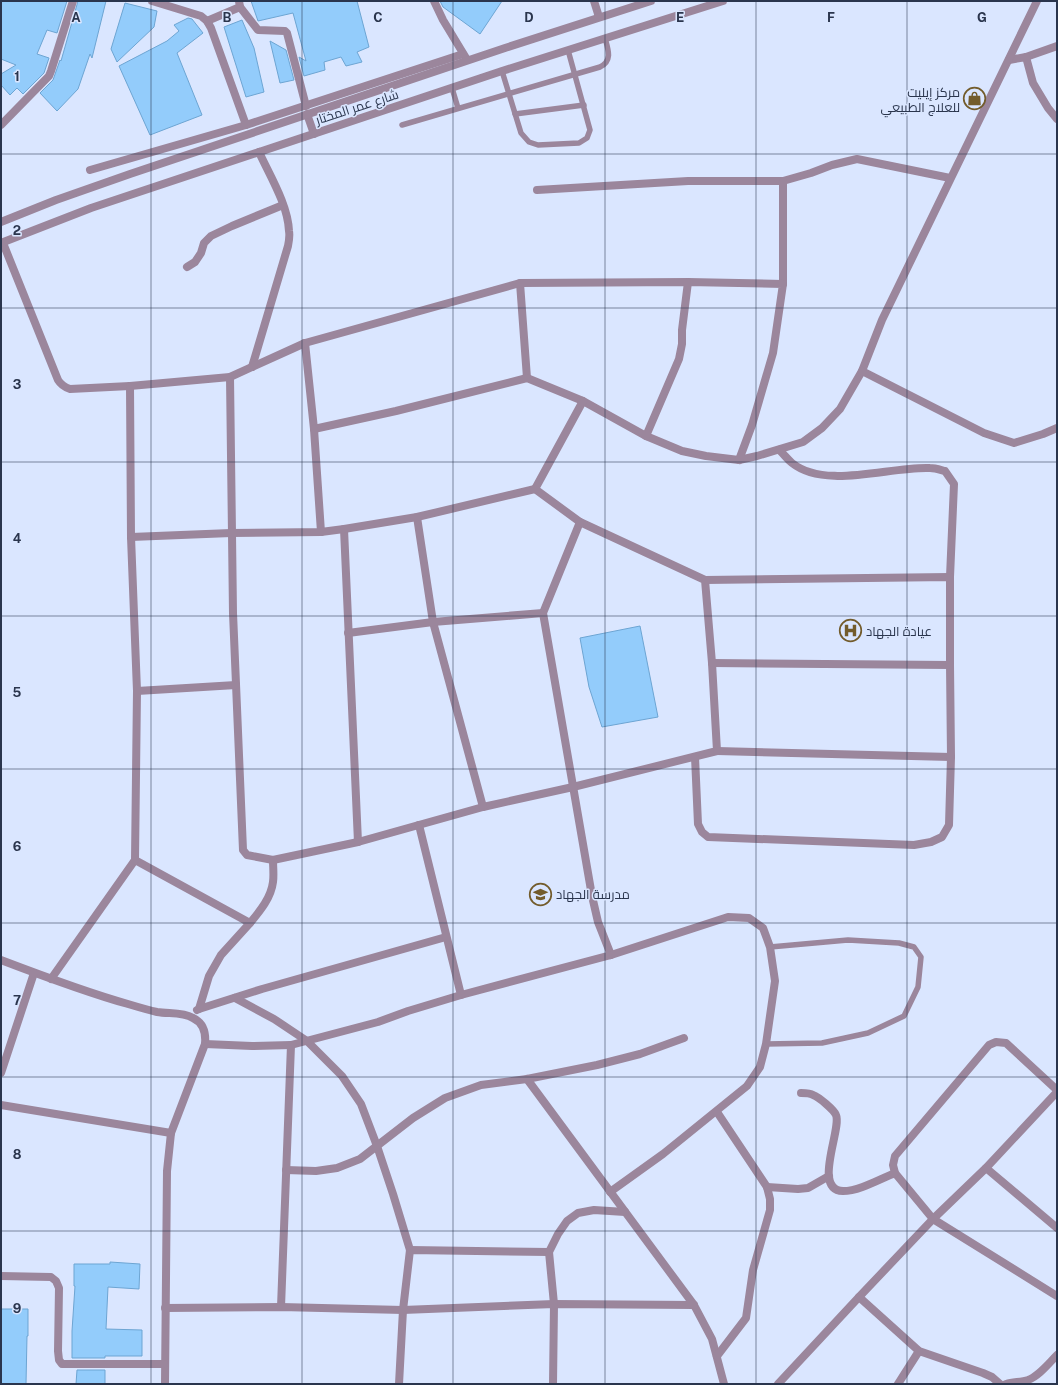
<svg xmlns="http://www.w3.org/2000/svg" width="1058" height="1385" font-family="'Public Sans',Cairo,sans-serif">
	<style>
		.building { fill: #93ccfb; stroke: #6da5d3 }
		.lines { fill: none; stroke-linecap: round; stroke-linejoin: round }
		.service { stroke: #9b869c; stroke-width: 5.5 }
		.minor { stroke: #9b869c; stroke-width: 8 }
		.tertiary { stroke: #9b869c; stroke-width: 8 }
		.grid { fill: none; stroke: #2a354d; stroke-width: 1; stroke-opacity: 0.55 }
		.labels { text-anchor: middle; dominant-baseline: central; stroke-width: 3; stroke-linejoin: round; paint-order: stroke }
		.poi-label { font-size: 13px; fill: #2a354d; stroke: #dae6ff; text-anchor: start }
		.street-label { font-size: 13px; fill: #2a354d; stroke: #dae6ff }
		.grid-label { font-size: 13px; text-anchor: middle; font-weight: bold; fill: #2a354d; stroke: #dae6ff; stroke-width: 3; stroke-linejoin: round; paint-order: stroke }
	</style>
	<rect width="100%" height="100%" fill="#dae6ff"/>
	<g class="building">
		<path d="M1,1H67L57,33L47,30L37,54L49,58L44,73L23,94L17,88L10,95L1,85V74L16,65L1,59Z"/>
		<path d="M78,1H106L92,58L90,54L78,89L57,111L40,93L53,80L60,60L61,61Z"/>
		<path d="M251,1H357L369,47L357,52L362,62L346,66L341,57L324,62L325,70L304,76L299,57L306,61L293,13L258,21Z"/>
		<path d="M440,1H502L480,34L443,7Z"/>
		<path d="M125,3L157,11L154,27L117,62L111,49Z"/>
		<path d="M188,18L192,19L203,33L177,53L202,115L150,135L119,66L167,41L179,31L174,25Z"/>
		<path d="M242,20L254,48L264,92L246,97L224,27Z"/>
		<path d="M270,41L286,50L294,80L280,83Z"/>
		<path d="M640,626L658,717L602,727L589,687L580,638Z"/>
		<path d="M110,1262L140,1264L139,1289L108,1287L106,1329L142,1330V1356H105V1358H72V1331L75,1286H74V1264H110Z"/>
		<path d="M1,1309H28V1336H27L26,1384H1Z"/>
		<path d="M77,1370H105V1384H76Z"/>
	</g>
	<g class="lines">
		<g class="service">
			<path d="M502,71L521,133L529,142L538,145L579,143L587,138L590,130L568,50"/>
			<path d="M452,88L458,108"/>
			<path d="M515,114L584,105"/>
			<path d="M402,125L600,67C613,61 608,49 605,38"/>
			<path d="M766,1044L822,1043L868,1033L904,1016L918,987L921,957L914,947L899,943L848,940L770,947"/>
		</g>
		<g class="minor">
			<path d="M152,1L201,16L207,21L211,28L246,125"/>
			<path d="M434,1L443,20L466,58"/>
			<path d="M594,1L599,17"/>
			<path d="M240,7L258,30L285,31L287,33L306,106"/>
			<path d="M207,21L240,7L239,1"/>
			<path d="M1026,57L1057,46"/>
			<path d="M1009,60L1026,57L1033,83L1048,108L1057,119"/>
			<path d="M1,125L49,76L51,71L73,1"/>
			<path d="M90,170L246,125L463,54"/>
			<path d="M537,190L688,181H783L811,173L832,165L857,159L950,178"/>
			<path d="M3,243L58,380C61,385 64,387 70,389L130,386"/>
			<path d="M187,267L195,262L201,253L204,243L211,236L232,226L283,205"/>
			<path d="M520,283L527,378"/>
			<path d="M783,284V181"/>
			<path d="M305,343L314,429L396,411L527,378L583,401L646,436L682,451L706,456L739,460L757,456L803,442L822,428L840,409L862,371L882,320L1037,1"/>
			<path d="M252,367L288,246C289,241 290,236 289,231C288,205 270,176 259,152"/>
			<path d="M862,371L984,433L1014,443L1043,434L1057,428"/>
			<path d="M230,377L233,613L243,850L247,855L273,860L358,842L483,807L573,787L717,751L712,663L705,580L580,522L535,489L583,401"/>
			<path d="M314,429L321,532"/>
			<path d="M646,436L679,359L682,344V330L688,282"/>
			<path d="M779,450C784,454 787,459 792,463C826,490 890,466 930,468C935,468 941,470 945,471L954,484L950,577"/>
			<path d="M417,517L433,622L483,807"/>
			<path d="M580,522L543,613L592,896L598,922L611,955"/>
			<path d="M344,529L358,842"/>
			<path d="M131,537L231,533L321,532L344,529L417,517L535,489"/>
			<path d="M705,580L950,577V665L712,663"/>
			<path d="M348,633L433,622L543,613"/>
			<path d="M137,691L236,685"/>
			<path d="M717,751L951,757"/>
			<path d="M695,757L698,824L702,832L708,837L914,845L931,842L942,837L949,825L951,757L950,665"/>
			<path d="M135,860L250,923C260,911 271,898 273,882C274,875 273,867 273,860"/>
			<path d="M1,960C43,976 85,992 128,1004C138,1007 148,1010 157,1012C169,1014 183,1012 193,1018C204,1023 206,1033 205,1044L171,1133L167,1171L165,1384"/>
			<path d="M51,979L135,860L137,691L131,537L130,386L230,377L305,343L520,283L688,282L783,284L773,353L752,425L739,460"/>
			<path d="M461,995L611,955L728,917L749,918L763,928L770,947L775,981L766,1044L760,1067L747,1086L663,1154L610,1192"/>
			<path d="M235,998L274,1019L307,1041L342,1076L361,1104L377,1146L393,1194L410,1250"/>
			<path d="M199,1009L262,989L446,937"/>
			<path d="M197,1010L199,1009L209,976L221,955L250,923"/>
			<path d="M205,1044L252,1046L291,1045L378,1022L408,1011L461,995L419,825"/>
			<path d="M1,1073L34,973"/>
			<path d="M527,1079L694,1305L712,1339L724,1384"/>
			<path d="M1057,1090L1006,1043L996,1042L989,1045L895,1156L893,1165L895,1173L933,1219L1057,1296"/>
			<path d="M801,1093C805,1093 810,1093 813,1095C819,1097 834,1110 836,1115C842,1129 812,1190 843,1191C859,1191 880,1179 895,1173"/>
			<path d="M1,1105L171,1133"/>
			<path d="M717,1112L767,1187L770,1199V1210L753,1270L746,1318L717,1356"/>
			<path d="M986,1168L1057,1228"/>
			<path d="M286,1170L316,1171L337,1168L360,1159L413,1118L445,1098L481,1085L527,1079L597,1065L640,1054L684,1038"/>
			<path d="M767,1187L798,1189L808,1188L829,1176"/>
			<path d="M1,1276L51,1277L56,1281L59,1288L58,1351L59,1360L62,1364H164"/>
			<path d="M859,1297L919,1351L983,1373L992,1377L1000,1384"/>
			<path d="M281,1307L291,1045"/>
			<path d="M165,1308L281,1307L403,1310L554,1304L694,1305"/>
			<path d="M399,1384L403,1310L410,1250L549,1252"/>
			<path d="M553,1384L554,1304L549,1252L558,1234L567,1221L578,1213L594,1210L625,1212"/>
			<path d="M778,1384L859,1297L933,1219L986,1168L1057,1092"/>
			<path d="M898,1384L919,1351"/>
			<path d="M1006,1384C1013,1382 1021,1382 1028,1380C1039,1376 1049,1363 1057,1355"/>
		</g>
		<g class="tertiary">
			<path d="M307,114L314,134"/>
			<path d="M1,222L56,200L130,174L505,48L651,1"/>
			<path d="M1,243L91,208L502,71L723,1"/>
		</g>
	</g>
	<path class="grid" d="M151,1V1384M302,1V1384M453,1V1384M605,1V1384M756,1V1384M907,1V1384M1,154H1057M1,308H1057M1,462H1057M1,616H1057M1,769H1057M1,923H1057M1,1077H1057M1,1231H1057"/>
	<defs>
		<symbol id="shop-ring" viewBox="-11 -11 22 22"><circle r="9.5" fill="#dae6ff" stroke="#735c2c" stroke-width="1.5"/><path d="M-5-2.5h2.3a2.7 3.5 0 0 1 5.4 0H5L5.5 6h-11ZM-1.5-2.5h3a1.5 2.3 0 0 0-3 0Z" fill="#735c2c"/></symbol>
		<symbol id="hospital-ring" viewBox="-11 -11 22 22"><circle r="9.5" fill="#dae6ff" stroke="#735c2c" stroke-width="1.5"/><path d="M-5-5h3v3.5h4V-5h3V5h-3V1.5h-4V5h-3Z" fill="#735c2c"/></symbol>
		<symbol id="school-ring" viewBox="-11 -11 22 22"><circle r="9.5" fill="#dae6ff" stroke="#735c2c" stroke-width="1.5"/><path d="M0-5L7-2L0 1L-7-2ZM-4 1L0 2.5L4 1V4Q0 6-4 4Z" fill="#735c2c"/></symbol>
	</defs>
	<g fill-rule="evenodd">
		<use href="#shop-ring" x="962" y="86" width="25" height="25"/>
		<use href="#hospital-ring" x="838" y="618" width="25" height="25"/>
		<use href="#school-ring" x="528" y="882" width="25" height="25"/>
	</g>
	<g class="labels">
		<g class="poi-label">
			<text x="960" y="92" text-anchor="end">مركز إيليت<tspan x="960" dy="15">للعلاج الطبيعي</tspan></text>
			<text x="866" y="631">عيادة الجهاد</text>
			<text x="556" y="894">مدرسة الجهاد</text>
		</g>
		<g class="street-label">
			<text transform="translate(357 107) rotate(-18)">شارع عمر المختار</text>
		</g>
	</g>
	<g class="grid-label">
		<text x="76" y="22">A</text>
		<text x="227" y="22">B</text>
		<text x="378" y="22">C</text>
		<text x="529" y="22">D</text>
		<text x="680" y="22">E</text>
		<text x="831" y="22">F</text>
		<text x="982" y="22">G</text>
		<text x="17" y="81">1</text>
		<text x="17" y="235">2</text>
		<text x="17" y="389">3</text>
		<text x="17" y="543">4</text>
		<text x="17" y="697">5</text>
		<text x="17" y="851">6</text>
		<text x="17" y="1005">7</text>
		<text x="17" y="1159">8</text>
		<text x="17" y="1313">9</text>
	</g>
	<rect width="1058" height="1385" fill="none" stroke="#2a354d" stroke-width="4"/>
</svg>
